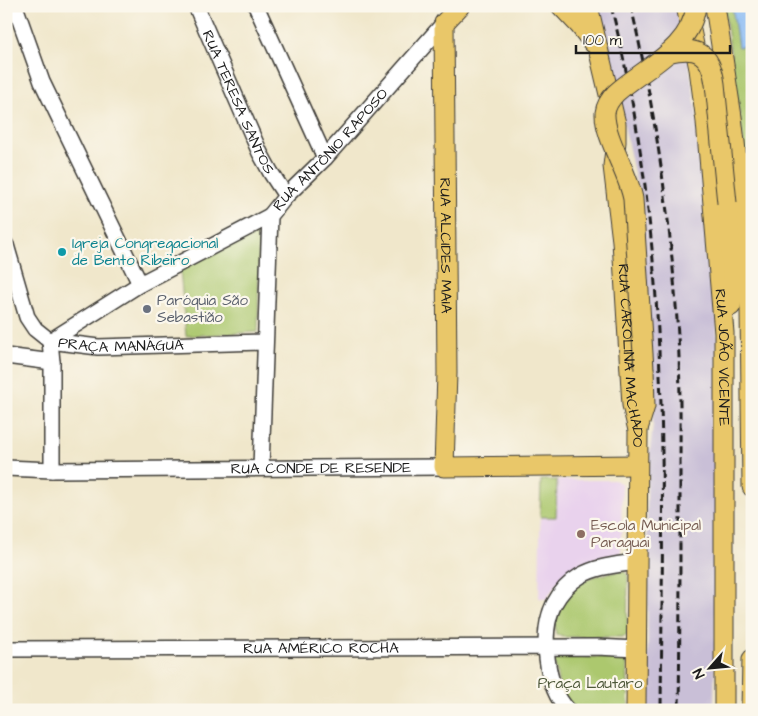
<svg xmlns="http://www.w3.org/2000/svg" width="758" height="716" font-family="'Architects Daughter',sans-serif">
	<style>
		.built { fill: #e9d2ed }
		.industrial { fill: #c9bfd7 }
		.green { fill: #acc86e; stroke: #647245 }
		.water { fill: #86b9f4; stroke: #516a88 }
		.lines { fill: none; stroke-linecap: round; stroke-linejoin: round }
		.minor-casing { stroke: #3c3a36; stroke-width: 18 }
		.major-casing { stroke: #3c3a36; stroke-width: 21 }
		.minor { stroke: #fff; stroke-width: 15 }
		.major { stroke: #e9c769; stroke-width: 19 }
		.rail { stroke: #1c1c1c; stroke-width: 3; stroke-dasharray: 8 4; stroke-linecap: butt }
		.major-bridge-casing { stroke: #3c3a36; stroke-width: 21; stroke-linecap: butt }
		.major-bridge { stroke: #e9c769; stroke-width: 19 }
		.culture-dot { fill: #0f9aa8; stroke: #fbf7ec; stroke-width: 2 }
		.worship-dot { fill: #6b7280; stroke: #fbf7ec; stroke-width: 2 }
		.education-dot { fill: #8d6e63; stroke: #fbf7ec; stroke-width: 2 }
		.labels { text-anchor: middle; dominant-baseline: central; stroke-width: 4.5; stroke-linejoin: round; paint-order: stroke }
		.street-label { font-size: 15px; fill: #1c1c1c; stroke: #fbf7ec }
		.culture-label { font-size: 15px; fill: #0d838f; stroke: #fbf7ec; text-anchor: start }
		.worship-label { font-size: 15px; fill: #5b616d; stroke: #fbf7ec; text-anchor: start }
		.education-label { font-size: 15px; fill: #785e54; stroke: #fbf7ec; text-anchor: start }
		.park-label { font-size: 15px; fill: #4e5839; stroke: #fbf7ec }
	</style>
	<rect width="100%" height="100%" fill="#fbf7ec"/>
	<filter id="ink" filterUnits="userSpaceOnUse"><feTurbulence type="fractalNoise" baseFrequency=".02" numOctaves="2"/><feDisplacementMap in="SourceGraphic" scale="10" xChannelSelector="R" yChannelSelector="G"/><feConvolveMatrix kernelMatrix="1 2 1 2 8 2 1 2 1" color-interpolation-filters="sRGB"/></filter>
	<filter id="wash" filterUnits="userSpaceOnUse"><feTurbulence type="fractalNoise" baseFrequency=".0096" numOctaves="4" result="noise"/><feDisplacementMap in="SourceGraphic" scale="20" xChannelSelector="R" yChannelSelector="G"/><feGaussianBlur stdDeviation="1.12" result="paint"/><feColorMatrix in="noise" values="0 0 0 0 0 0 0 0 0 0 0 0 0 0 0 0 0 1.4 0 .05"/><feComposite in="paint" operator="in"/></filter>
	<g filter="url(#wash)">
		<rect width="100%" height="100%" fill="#f0e7cb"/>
		<path class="built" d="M541,480H615L622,484L621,551L619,555L594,559L572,570L557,582L547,599L539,598Z"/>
		<path class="industrial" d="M599,6H679L683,24L698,122L717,321L718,463L714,710H648L647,474L653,425V390L637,187Z"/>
		<g class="green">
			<path d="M724,6H752V204Z"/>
			<path d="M259,230L258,332L186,336L180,269Z"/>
			<path d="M541,480H557L556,517H540Z"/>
			<path d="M621,571H624L628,576L627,635L622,637H562L556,634L555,628L556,616L569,591L591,577Z"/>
			<path d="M559,657H620L625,659L627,664L629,710H575L560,691L554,660Z"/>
		</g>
		<path class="water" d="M732,6H752V45L738,47Z"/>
	</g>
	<g filter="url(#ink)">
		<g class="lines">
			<defs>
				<g id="minor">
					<path d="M15,6L42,82L140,284"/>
					<path id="s1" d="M196,6L260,153L271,173L286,196"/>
					<path d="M256,6L325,158"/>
					<path id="s2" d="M6,245L27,317L35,329L50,341L98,347L265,342"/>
					<path d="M50,341L140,284L270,216"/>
					<path d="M50,341L52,362V470"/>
					<path d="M6,356L52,362"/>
					<path id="s3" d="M6,468L52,470L444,467"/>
					<path id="s4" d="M261,468L270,216L286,196L325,158L444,23"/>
					<path id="s5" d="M6,649L597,647L636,649"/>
					<path d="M568,710C545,687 540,632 554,604C560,593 570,582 580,576C597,566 617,565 636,562"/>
				</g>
				<g id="major">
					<path id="s6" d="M460,6L444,23L447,373L444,467L636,465"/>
					<path d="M561,6L580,26L593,43"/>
					<path id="s7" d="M588,6L616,124V142L613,166L622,241L632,405L638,430L636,710"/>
					<path id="s8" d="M686,6L699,69L706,122L724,333V710"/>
					<path d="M715,6L732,117L742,202L750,309L752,487"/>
					<path d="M727,203L733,280L731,306"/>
					<path d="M638,429L645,406L644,369"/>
					<path d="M751,710L752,659"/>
				</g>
			</defs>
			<use href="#minor" class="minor-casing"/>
			<use href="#major" class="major-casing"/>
			<use href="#minor" class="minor"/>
			<use href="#major" class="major"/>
			<g class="rail">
				<path d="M611,6C671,239 663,472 661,710"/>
				<path d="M631,6C655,110 670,214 677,320C681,376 680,431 680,487C680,561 680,635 679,710"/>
			</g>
			<defs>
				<g id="major-bridge">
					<path d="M668,53C698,45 711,54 715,84L727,203"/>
					<path d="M644,369L633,199C629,174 604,137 605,113C606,105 611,98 616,93C645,67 691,49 696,6"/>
				</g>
			</defs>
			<use href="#major-bridge" class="major-bridge-casing"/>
			<use href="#major-bridge" class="major-bridge"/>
		</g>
	</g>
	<circle class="culture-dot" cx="62" cy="252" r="5"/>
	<circle class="worship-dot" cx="147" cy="309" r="5"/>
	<circle class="education-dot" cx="581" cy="534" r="5"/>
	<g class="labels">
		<g class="street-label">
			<text stroke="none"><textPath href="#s1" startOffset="105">RUA TERESA SANTOS</textPath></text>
			<text stroke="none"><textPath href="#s4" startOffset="342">RUA ANTÔNIO RAPOSO</textPath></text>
			<text stroke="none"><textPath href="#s6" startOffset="246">RUA ALCIDES MAIA</textPath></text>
			<text stroke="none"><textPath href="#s2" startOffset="180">PRAÇA MANÁGUA</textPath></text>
			<text stroke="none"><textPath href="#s7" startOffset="354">RUA CAROLINA MACHADO</textPath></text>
			<text stroke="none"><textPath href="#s8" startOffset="354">RUA JOÃO VICENTE</textPath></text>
			<text stroke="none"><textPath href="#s3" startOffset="315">RUA CONDE DE RESENDE</textPath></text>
			<text stroke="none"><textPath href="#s5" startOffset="315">RUA AMÉRICO ROCHA</textPath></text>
		</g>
		<g class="culture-label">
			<text x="72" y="243">Igreja Congregacional<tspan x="72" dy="17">de Bento Ribeiro</tspan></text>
		</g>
		<g class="worship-label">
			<text x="157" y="300">Paróquia São<tspan x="157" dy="17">Sebastião</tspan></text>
		</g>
		<g class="education-label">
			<text x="591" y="525">Escola Municipal<tspan x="591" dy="17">Paraguai</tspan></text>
		</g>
		<g class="park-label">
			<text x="590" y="683">Praça Lautaro</text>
		</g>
	</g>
	<rect width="758" height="716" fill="none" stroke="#fbf7ec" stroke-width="25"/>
	<g transform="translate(710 668) rotate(243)" stroke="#fbf7ec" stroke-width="4" paint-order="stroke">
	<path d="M0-4L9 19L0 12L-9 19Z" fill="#1c1c1c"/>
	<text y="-8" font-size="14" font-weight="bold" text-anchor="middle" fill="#1c1c1c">N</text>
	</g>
	<path d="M576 45v8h154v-8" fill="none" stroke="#1c1c1c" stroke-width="2.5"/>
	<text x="583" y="45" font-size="15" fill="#1c1c1c" stroke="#fbf7ec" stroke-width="4" paint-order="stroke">100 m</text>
</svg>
